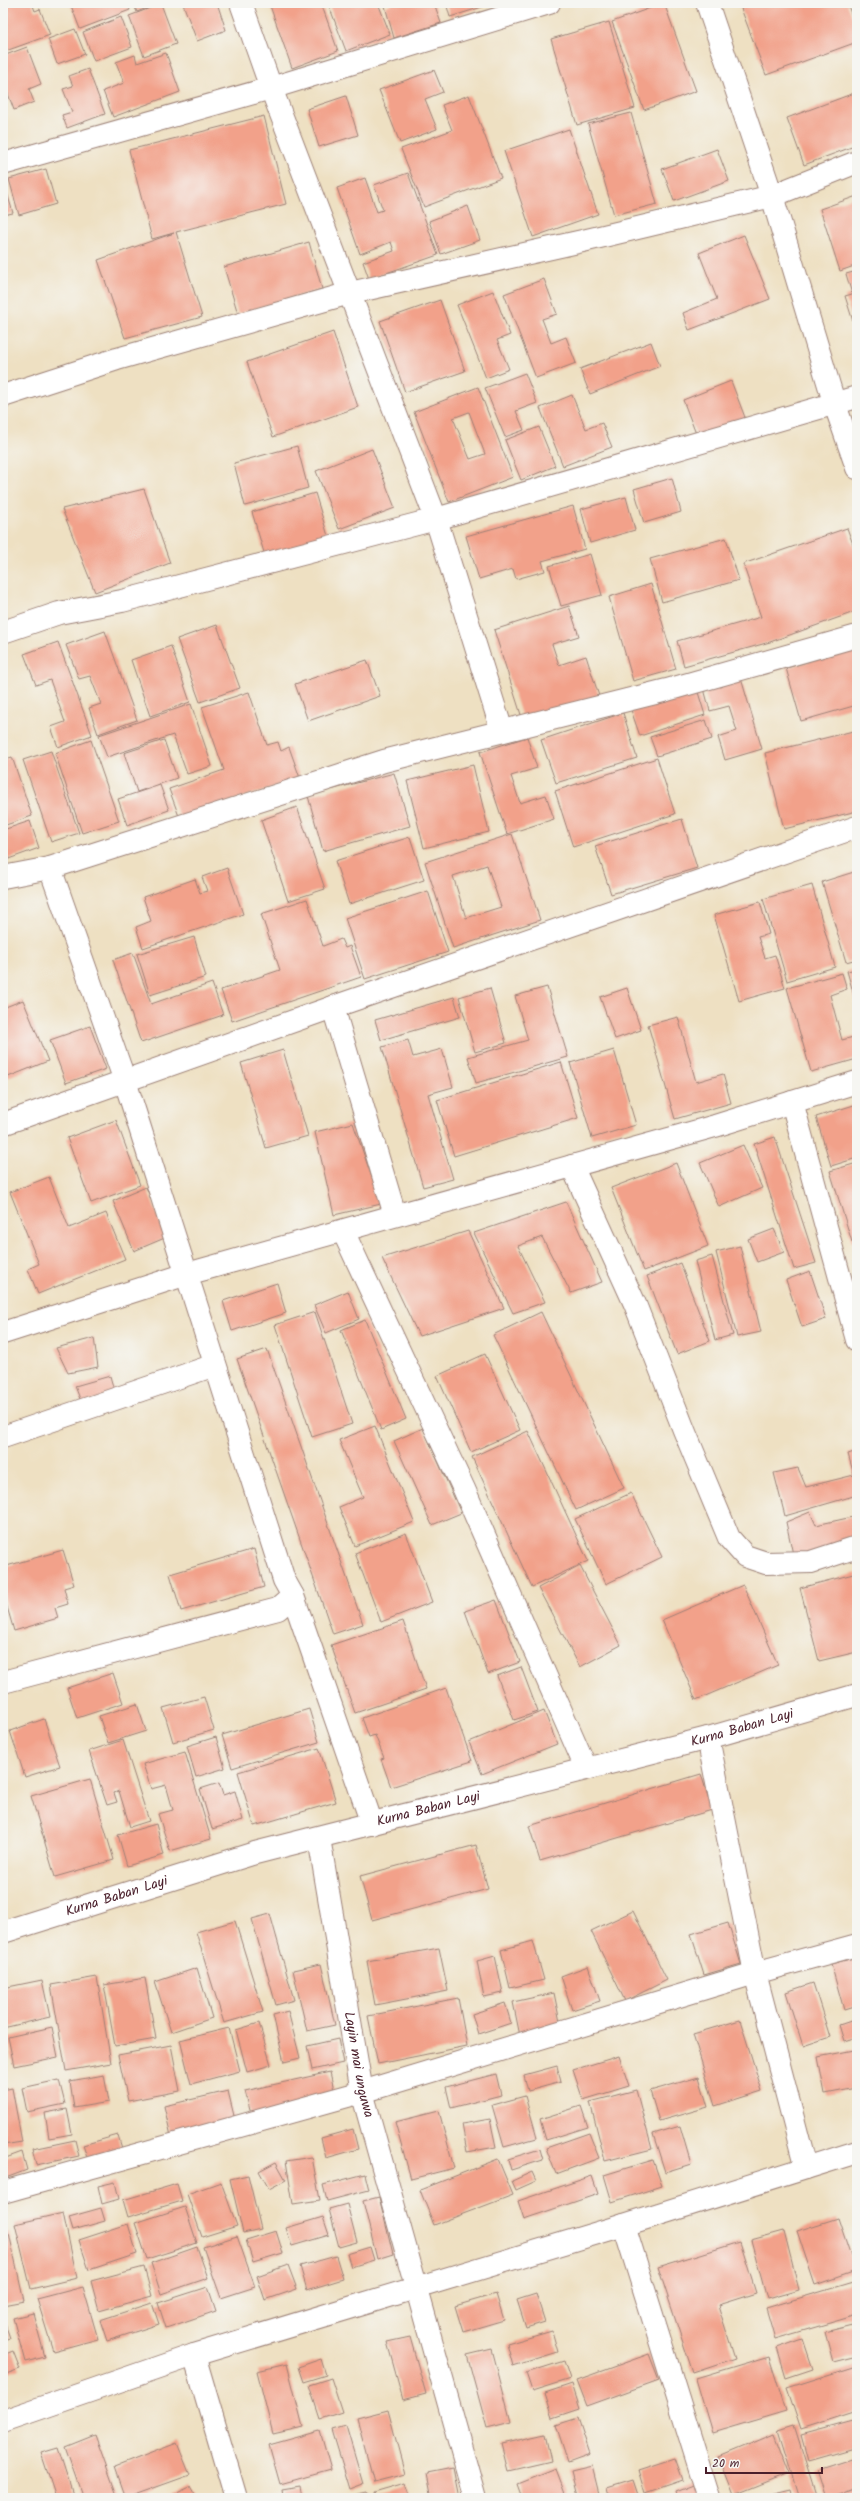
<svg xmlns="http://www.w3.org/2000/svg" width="860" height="2501" font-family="Kalam,sans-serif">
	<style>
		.building { fill: #f2a18a; fill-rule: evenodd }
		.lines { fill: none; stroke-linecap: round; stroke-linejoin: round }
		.minor-casing { stroke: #9c8076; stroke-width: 24 }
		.minor { stroke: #fff; stroke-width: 22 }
		.labels { text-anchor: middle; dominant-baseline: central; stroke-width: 4; stroke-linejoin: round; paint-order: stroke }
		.street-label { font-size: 14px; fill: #4a1f2b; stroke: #f6f6f2 }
	</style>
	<rect width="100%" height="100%" fill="#f6f6f2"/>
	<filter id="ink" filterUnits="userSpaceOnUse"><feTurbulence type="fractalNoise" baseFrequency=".025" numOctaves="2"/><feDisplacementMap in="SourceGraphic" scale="8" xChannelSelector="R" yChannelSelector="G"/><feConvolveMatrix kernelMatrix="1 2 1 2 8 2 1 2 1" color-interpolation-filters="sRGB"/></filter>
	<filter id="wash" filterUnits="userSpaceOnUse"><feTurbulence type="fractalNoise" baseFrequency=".012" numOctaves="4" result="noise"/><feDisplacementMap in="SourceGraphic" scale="16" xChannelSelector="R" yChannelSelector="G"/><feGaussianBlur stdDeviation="0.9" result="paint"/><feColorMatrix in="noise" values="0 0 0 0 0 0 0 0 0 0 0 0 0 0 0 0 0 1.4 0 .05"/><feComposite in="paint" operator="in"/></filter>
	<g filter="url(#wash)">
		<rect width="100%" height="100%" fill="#eee0c2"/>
		<g id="blocks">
			<g class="building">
				<path d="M3,3H32L35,11L40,9L50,35L3,52Z"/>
				<path d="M70,3H127L130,10L80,29Z"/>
				<path d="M133,3H159L137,12Z"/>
				<path d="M217,3L226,30L197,41L183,4Z"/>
				<path d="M269,3H321L338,51L292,68Z"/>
				<path d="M328,3H378L390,34L346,51Z"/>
				<path d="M395,3H434L441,23L394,38L385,6Z"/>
				<path d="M446,3H495L450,17Z"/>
				<path d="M664,3L696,91L644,110L612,22Z"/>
				<path d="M739,3H847L857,29V42L766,75Z"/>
				<path d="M161,4L176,44L144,56L129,16Z"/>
				<path d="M121,17L132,47L94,61L83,32Z"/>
				<path d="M609,22L635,108L577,125L551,39Z"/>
				<path d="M75,29L85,54L57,64L48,39Z"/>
				<path d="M27,47L41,84L29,89L34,102L14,110L3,80V56Z"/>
				<path d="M166,53L180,92L113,117L103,91L124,83L116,62L135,55L137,63Z"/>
				<path d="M88,69L105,114L67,128L62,115L72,112L63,89L73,86L69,76Z"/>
				<path d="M434,70L443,92L425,99L437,129L400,143L379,90Z"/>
				<path d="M857,92V145L804,165L787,118Z"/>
				<path d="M469,95L501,178L424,207L401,149L452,130L442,105Z"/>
				<path d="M346,96L358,135L319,147L307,109Z"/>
				<path d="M631,113L657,204L614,215L588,124Z"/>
				<path d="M264,116L286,204L176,232L202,317L125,338L98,260L174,233L152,239L129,150Z"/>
				<path d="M569,129L598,214L533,237L504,151Z"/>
				<path d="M717,149L729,181L674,201L662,169Z"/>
				<path d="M46,169L56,204L19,215L9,179Z"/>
				<path d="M408,173L438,255L369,279L363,262L394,251L391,242L360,254L337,188L365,178L377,212L383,210L374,185Z"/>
				<path d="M3,179L13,213L3,215Z"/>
				<path d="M857,196V265L840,271L820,209Z"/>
				<path d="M468,206L480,240L441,254L429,221Z"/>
				<path d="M744,235L770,299L689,330L683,313L717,299L699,253Z"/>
				<path d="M309,242L322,289L238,314L224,267Z"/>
				<path d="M857,271V334L845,296L852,294L846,274Z"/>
				<path d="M544,279L557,314L542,319L551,343L566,337L576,363L536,378L504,294Z"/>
				<path d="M493,291L510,335L497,340L509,369L486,378L457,305Z"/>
				<path d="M440,300L465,371L405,392L380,321Z"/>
				<path d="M333,332L358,407L273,437L247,362Z"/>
				<path d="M651,342L660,366L590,394L580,369Z"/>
				<path d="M525,373L537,403L516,411L524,430L505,437L485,388Z"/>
				<path d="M731,381L746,420L698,439L683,400Z"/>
				<path d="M478,387L513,477L449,502L414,412ZM469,412L485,454L470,459L453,418Z"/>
				<path d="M572,395L586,429L602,423L612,447L563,466L540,408Z"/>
				<path d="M539,427L555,466L521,480L505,440Z"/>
				<path d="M297,446L308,488L245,506L234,463Z"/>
				<path d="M372,449L395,508L339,529L316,471Z"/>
				<path d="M672,478L681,512L644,523L634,489Z"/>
				<path d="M144,489L170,563L95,592L62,509Z"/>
				<path d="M315,493L328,536L265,556L252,512Z"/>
				<path d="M626,497L635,530L590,543L581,509Z"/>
				<path d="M573,506L585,549L542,561L545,571L516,579L513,569L479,579L466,536Z"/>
				<path d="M847,528L857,555V611L770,642L684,666L677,641L761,617L743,564Z"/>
				<path d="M726,538L739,580L662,602L650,559Z"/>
				<path d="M590,554L602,595L561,606L549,566Z"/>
				<path d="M651,584L676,669L633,681L609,597Z"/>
				<path d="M569,606L579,636L552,644L559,665L586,656L599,696L523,721L494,630Z"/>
				<path d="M217,625L240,688L200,702L177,639Z"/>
				<path d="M105,631L137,720L98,734L89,708L101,704L90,676L79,679L66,645Z"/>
				<path d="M58,642L92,735L58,747L51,727L65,722L50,680L36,685L24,654Z"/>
				<path d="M171,646L190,702L150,716L131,660Z"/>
				<path d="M857,647V705L801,721L786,668Z"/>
				<path d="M367,660L380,696L308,721L295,684Z"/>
				<path d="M740,675L762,749L725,760L718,737L737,731L729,706L710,711L703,685Z"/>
				<path d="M697,689L705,715L640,736L631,710Z"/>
				<path d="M249,692L267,745L278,742L281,751L289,747L300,778L180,819L169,789L224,770L202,707Z"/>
				<path d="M191,704L212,766L187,774L173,735L107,757L99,735Z"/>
				<path d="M623,713L637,758L556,783L541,740Z"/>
				<path d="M706,720L712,739L657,756L650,737Z"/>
				<path d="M857,730V811L784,829L765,753Z"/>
				<path d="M527,737L537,768L511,776L520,803L546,795L554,819L507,834L480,752Z"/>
				<path d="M91,740L119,821L82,833L55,753Z"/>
				<path d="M164,740L177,778L137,792L124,753Z"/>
				<path d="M51,751L79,833L51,842L23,760Z"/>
				<path d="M12,757L32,816L3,826V760Z"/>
				<path d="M657,758L675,814L573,847L555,791Z"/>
				<path d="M473,765L489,832L424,848L407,781Z"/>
				<path d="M394,773L410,826L323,851L308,796Z"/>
				<path d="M160,785L169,810L127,825L118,799Z"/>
				<path d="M297,807L325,889L288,901L261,820Z"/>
				<path d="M682,819L697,868L611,894L595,846Z"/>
				<path d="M30,821L39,848L3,861V830Z"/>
				<path d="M512,834L540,920L453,948L425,862ZM487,865L501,907L466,918L453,876Z"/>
				<path d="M410,837L424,880L349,904L335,861Z"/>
				<path d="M227,868L243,914L143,948L136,927L151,921L143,897L195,879L200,893L207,891L202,877Z"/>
				<path d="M857,871V959L846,962L822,882Z"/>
				<path d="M812,885L835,967L787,981L763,899Z"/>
				<path d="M428,891L448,952L365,979L345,918Z"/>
				<path d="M307,899L323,946L341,939L345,948L350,946L361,977L232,1021L221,990L280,970L261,914Z"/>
				<path d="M760,902L769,934L758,937L765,958L775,955L785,988L739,1001L714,915Z"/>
				<path d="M194,937L206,977L150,995L137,954Z"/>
				<path d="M133,953L151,1004L212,983L223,1015L141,1043L113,960Z"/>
				<path d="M857,969V1006L847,971Z"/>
				<path d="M842,973L847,989L830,995L842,1040L857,1036V1059L811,1072L787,988Z"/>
				<path d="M547,987L568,1057L476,1083L468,1057L528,1040L515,996Z"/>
				<path d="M490,988L506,1043L475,1052L459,997Z"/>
				<path d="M627,988L641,1030L615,1039L600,997Z"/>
				<path d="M454,997L460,1017L381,1040L375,1020Z"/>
				<path d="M23,1000L48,1061L3,1079V1008Z"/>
				<path d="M678,1017L696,1082L723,1074L731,1103L675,1119L648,1025Z"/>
				<path d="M90,1026L106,1069L66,1083L50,1040Z"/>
				<path d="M408,1040L413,1057L442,1049L453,1087L428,1094L453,1179L423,1187L382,1047Z"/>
				<path d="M283,1050L308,1136L266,1148L241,1063Z"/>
				<path d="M614,1050L636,1125L592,1138L570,1063Z"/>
				<path d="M561,1062L578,1118L454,1156L437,1100Z"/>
				<path d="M857,1104V1158L831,1166L816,1117Z"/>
				<path d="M116,1120L140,1185L91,1203L67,1138Z"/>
				<path d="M353,1123L381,1204L334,1215L315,1132Z"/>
				<path d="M775,1137L816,1263L794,1269L754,1144Z"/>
				<path d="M743,1145L762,1188L719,1207L700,1163Z"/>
				<path d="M676,1163L708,1246L644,1271L611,1188Z"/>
				<path d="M857,1163V1241L852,1242L830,1171Z"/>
				<path d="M49,1177L69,1228L106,1213L125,1259L38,1294L28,1269L39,1264L10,1192Z"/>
				<path d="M146,1187L167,1237L134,1251L113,1201Z"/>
				<path d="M566,1202L602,1282L571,1293L542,1237L518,1246L545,1302L513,1313L474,1233Z"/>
				<path d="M774,1229L784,1252L757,1262L748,1239Z"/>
				<path d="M468,1231L504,1308L419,1336L382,1258Z"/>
				<path d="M740,1246L761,1332L737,1337L716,1252Z"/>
				<path d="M712,1256L733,1335L715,1340L695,1261Z"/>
				<path d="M680,1263L710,1341L677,1354L647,1276Z"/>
				<path d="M810,1271L826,1319L802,1327L786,1280Z"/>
				<path d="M277,1283L286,1313L232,1331L223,1301Z"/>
				<path d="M348,1291L359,1319L326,1333L314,1305Z"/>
				<path d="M315,1312L352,1424L312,1437L275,1325Z"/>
				<path d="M541,1312L624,1488L576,1510L493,1335Z"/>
				<path d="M365,1320L406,1419L381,1430L341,1330Z"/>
				<path d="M94,1338L98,1367L68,1373L56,1348Z"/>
				<path d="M267,1349L363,1624L333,1634L237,1359Z"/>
				<path d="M485,1354L520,1430L471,1452L437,1376Z"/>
				<path d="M110,1376L115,1394L82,1404L75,1386Z"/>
				<path d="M375,1426L414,1522L355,1546L339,1507L363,1497L339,1440Z"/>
				<path d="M423,1428L461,1513L432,1525L394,1441Z"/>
				<path d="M528,1431L588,1561L532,1587L472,1457Z"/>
				<path d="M857,1451V1495L785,1516L774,1473L798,1468L806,1487L854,1475L848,1454Z"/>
				<path d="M631,1493L662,1557L606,1584L575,1519Z"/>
				<path d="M810,1512L816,1525L857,1516V1541L794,1559L786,1522Z"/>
				<path d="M406,1533L432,1602L381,1622L355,1553Z"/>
				<path d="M254,1549L264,1587L181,1611L170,1574Z"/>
				<path d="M63,1550L74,1585L64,1588L68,1604L55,1608L58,1618L14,1631L3,1593V1567Z"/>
				<path d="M580,1566L621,1645L580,1667L538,1588Z"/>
				<path d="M857,1573V1652L819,1661L800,1588Z"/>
				<path d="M743,1585L778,1665L696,1700L662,1620Z"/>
				<path d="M496,1600L520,1662L488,1674L465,1611Z"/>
				<path d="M403,1621L426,1689L355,1713L331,1645Z"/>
				<path d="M521,1667L538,1712L514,1720L497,1676Z"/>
				<path d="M113,1673L123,1703L77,1718L67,1688Z"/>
				<path d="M446,1688L472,1761L391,1787L381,1759L384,1758L375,1735L369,1737L362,1718Z"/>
				<path d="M204,1697L214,1730L173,1742L163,1708Z"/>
				<path d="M137,1704L146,1731L108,1743L99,1716Z"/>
				<path d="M309,1709L319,1742L232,1768L222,1735Z"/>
				<path d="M544,1711L557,1744L482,1774L469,1742Z"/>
				<path d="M44,1719L60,1766L25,1777L10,1731Z"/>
				<path d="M216,1737L225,1768L196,1777L187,1746Z"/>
				<path d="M123,1740L149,1821L130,1827L119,1791L114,1793L117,1802L107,1805L89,1751Z"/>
				<path d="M319,1748L336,1802L254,1826L238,1772Z"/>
				<path d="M185,1752L211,1839L170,1851L158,1814L173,1810L166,1785L151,1789L143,1764Z"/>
				<path d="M701,1774L712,1810L540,1861L529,1826Z"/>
				<path d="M90,1779L114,1860L55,1877L31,1796Z"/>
				<path d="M219,1783L223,1795L235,1791L243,1820L212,1829L200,1789Z"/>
				<path d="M156,1824L164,1855L127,1866L118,1835Z"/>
				<path d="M476,1845L488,1889L372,1920L360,1876Z"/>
				<path d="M633,1911L667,1980L625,2001L591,1931Z"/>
				<path d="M270,1914L294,2000L276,2005L252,1919Z"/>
				<path d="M235,1921L263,2012L224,2023L196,1932Z"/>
				<path d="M728,1923L741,1964L704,1975L691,1934Z"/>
				<path d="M533,1941L544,1980L510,1988L501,1950Z"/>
				<path d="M439,1948L448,1991L375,2005L367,1961Z"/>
				<path d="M495,1956L503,1993L484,1997L477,1961Z"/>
				<path d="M857,1957V2006L844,2010L831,1964Z"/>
				<path d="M321,1964L335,2025L307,2031L293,1970Z"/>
				<path d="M588,1966L600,2001L572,2010L561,1976Z"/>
				<path d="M197,1968L212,2018L171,2032L155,1982Z"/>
				<path d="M97,1977L111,2063L66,2071L51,1985Z"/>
				<path d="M145,1978L156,2039L115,2046L104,1985Z"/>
				<path d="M42,1980L50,2017L3,2028V1988Z"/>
				<path d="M813,1983L830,2037L803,2046L786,1992Z"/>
				<path d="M554,1993L561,2027L520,2036L513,2002Z"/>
				<path d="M458,1998L467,2046L378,2064L368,2016Z"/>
				<path d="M505,2003L511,2023L478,2034L472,2014Z"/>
				<path d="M288,2011L300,2058L284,2062L273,2015Z"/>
				<path d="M857,2019V2037L844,2041L839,2025Z"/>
				<path d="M740,2020L762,2091L715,2106L693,2034Z"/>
				<path d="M259,2023L271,2065L247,2072L236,2030Z"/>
				<path d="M52,2027L58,2057L14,2066L8,2037Z"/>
				<path d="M229,2028L240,2071L191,2084L180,2040Z"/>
				<path d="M338,2039L343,2063L312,2070L307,2046Z"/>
				<path d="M171,2045L180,2091L128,2101L118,2055Z"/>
				<path d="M854,2050L857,2068V2088L825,2094L818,2057Z"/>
				<path d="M619,2056L629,2086L583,2100L573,2070Z"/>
				<path d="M557,2066L561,2082L528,2091L524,2075Z"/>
				<path d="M330,2072L336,2099L252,2118L245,2091Z"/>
				<path d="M496,2074L501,2095L451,2108L446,2087Z"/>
				<path d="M104,2075L109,2102L74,2108L70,2081Z"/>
				<path d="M699,2077L708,2107L659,2121L650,2091Z"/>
				<path d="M59,2080L65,2104L27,2112L22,2088Z"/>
				<path d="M12,2088L22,2142L3,2145V2090Z"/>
				<path d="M636,2090L652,2149L605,2161L590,2102Z"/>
				<path d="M228,2091L235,2120L171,2136L164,2106Z"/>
				<path d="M525,2096L537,2138L504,2147L492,2105Z"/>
				<path d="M581,2106L588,2127L546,2140L540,2119Z"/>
				<path d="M67,2109L72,2134L49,2138L45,2113Z"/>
				<path d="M439,2111L454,2168L411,2179L395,2122Z"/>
				<path d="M490,2119L496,2147L467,2152L462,2124Z"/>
				<path d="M680,2126L691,2164L665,2172L653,2134Z"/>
				<path d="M353,2129L358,2149L326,2158L321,2138Z"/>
				<path d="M589,2133L599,2158L556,2174L546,2148Z"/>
				<path d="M118,2135L123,2152L88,2161L83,2145Z"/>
				<path d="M75,2140L79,2156L36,2165L32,2149Z"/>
				<path d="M540,2149L543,2160L511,2170L508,2159Z"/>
				<path d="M22,2152L27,2170L3,2179V2159Z"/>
				<path d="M312,2157L320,2200L293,2204L286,2161Z"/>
				<path d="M498,2159L513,2195L434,2225L420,2190Z"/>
				<path d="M653,2160L662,2186L612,2202L604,2175Z"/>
				<path d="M276,2162L286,2180L269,2189L259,2171Z"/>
				<path d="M532,2172L536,2181L516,2190L512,2181Z"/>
				<path d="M365,2174L369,2190L327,2201L323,2185Z"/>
				<path d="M248,2175L261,2229L243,2233L230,2179Z"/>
				<path d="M592,2176L598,2194L524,2219L518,2201Z"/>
				<path d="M115,2182L119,2199L102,2204L98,2186Z"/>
				<path d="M221,2182L237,2226L202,2237L187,2194Z"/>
				<path d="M177,2184L182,2201L128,2217L123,2200Z"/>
				<path d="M379,2197L393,2254L377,2259L363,2201Z"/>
				<path d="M347,2204L357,2242L339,2247L329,2209Z"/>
				<path d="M185,2207L197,2243L147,2259L135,2223Z"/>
				<path d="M101,2208L105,2221L73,2230L69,2217Z"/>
				<path d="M63,2213L77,2278L31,2289L15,2224Z"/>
				<path d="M323,2217L329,2235L292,2246L286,2228Z"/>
				<path d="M838,2218L856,2271L815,2285L797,2231Z"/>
				<path d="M128,2224L137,2254L89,2270L79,2240Z"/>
				<path d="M276,2231L283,2253L253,2262L246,2240Z"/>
				<path d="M784,2231L799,2290L767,2299L751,2240Z"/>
				<path d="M9,2233L24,2301L3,2305V2234Z"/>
				<path d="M237,2236L255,2287L221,2298L203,2247Z"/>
				<path d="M740,2242L756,2293L718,2305L735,2359L693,2373L658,2267Z"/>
				<path d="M197,2247L208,2278L161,2294L151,2263Z"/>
				<path d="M370,2247L374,2260L351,2267L347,2254Z"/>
				<path d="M336,2256L343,2279L307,2290L300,2266Z"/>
				<path d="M288,2265L297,2289L265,2300L257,2276Z"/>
				<path d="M144,2267L152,2296L99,2311L91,2281Z"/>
				<path d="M857,2281V2315L775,2339L766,2308Z"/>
				<path d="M83,2287L98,2339L53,2351L37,2299Z"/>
				<path d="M208,2287L216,2311L166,2328L158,2303Z"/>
				<path d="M496,2294L504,2320L463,2332L455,2306Z"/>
				<path d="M536,2294L545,2322L526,2328L517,2300Z"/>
				<path d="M152,2303L159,2324L107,2341L100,2320Z"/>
				<path d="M33,2313L45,2357L25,2362L13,2318Z"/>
				<path d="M3,2318L10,2338L3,2340Z"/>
				<path d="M857,2324V2356L833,2362L825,2332Z"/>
				<path d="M552,2331L558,2352L513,2366L507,2344Z"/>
				<path d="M410,2337L426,2394L403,2400L387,2342Z"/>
				<path d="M803,2339L813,2369L786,2378L777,2348Z"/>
				<path d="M492,2349L511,2422L487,2428L467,2355Z"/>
				<path d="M13,2351L20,2369L3,2375V2355Z"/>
				<path d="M649,2354L659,2380L587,2406L577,2380Z"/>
				<path d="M769,2357L786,2411L712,2433L696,2379Z"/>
				<path d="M321,2359L326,2375L303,2382L298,2367Z"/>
				<path d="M564,2361L570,2379L532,2391L526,2373Z"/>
				<path d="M287,2364L303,2427L273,2434L257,2371Z"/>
				<path d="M857,2366V2412L801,2430L787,2388Z"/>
				<path d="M331,2378L342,2412L320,2419L309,2385Z"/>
				<path d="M572,2384L580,2409L553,2418L545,2393Z"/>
				<path d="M388,2410L405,2474L374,2482L357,2418Z"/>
				<path d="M578,2418L590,2454L568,2462L556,2425Z"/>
				<path d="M857,2420V2447L808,2461L801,2435Z"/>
				<path d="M794,2425L817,2498H799L778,2430Z"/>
				<path d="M346,2426L363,2484L350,2489L332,2430Z"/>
				<path d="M320,2431L331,2470L280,2484L269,2445Z"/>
				<path d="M545,2434L551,2461L508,2471L501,2444Z"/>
				<path d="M774,2434L789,2473L734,2495L719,2457Z"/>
				<path d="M95,2435L118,2498H83L65,2447Z"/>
				<path d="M177,2443L190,2475L126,2498L115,2467Z"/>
				<path d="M58,2448L74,2498H56L41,2453Z"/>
				<path d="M857,2457V2489L826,2498L817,2470Z"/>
				<path d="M675,2458L683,2480L645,2493L638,2470Z"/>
				<path d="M592,2466L600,2498H578L571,2471Z"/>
				<path d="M453,2468L459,2498H432L427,2473Z"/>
				<path d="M556,2469L567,2498H523L518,2484Z"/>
				<path d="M633,2480L639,2498H610L607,2488Z"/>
				<path d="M405,2484L410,2498H375L374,2493Z"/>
				<path d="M696,2484L702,2498H677L675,2492Z"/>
				<path d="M300,2486L302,2498H283L282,2489Z"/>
				<path d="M190,2487L196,2498H166Z"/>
				<path d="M789,2490L791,2498H760V2497Z"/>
				<path d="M367,2493L368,2498H349V2497Z"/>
			</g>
		</g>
	</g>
	<g filter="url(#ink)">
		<use href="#blocks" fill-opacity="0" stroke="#9c8076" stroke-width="1"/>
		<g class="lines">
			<defs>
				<g id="minor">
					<path d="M241,3L271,88L436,519L502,731"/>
					<path d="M707,3L772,196L834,402L857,468"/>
					<path d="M3,164L271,88L549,3"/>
					<path d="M3,396L117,359L350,293L587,240L772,196L857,162"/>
					<path d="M3,632L59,613L122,601L436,519L857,397"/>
					<path d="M50,868L125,1081L284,1580L293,1596L372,1824"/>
					<path d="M3,877L50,868L384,761L667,690L857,636"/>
					<path d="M333,1007L395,1215"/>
					<path d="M792,1102L857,1340"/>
					<path d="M3,1124L333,1007L857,827"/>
					<path d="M572,1166L635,1304L684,1430L729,1538L745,1556L766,1563L811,1562L857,1547"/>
					<path d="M343,1231L464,1489L586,1768"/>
					<path d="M3,1333L187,1274L715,1126L857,1082"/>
					<path d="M3,1437L215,1365"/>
					<path d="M3,1682L278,1609L293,1596"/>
					<path d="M708,1738L755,1973L806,2168"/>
					<path id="s1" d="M319,1838L362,2092L475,2498"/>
					<path id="s2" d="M3,1932L255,1853L708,1738L857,1695"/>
					<path d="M3,2192L362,2092L755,1973L857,1945"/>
					<path d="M624,2225L709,2498"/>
					<path d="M194,2355L236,2498"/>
					<path d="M3,2421L194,2355L624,2225L857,2152"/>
				</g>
			</defs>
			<use href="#minor" class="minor-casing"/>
			<use href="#minor" class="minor"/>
		</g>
	</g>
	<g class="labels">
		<g class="street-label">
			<text stroke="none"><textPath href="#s2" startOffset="767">Kurna Baban Layi</textPath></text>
			<text stroke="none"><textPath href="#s2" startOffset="443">Kurna Baban Layi</textPath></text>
			<text stroke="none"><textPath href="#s2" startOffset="119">Kurna Baban Layi</textPath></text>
			<text stroke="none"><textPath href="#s1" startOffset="230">Layin mai unguwa</textPath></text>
		</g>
	</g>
	<rect width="860" height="2501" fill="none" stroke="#f6f6f2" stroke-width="16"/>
	<path d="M706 2467v6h116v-6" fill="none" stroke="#4a1f2b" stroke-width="2"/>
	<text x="712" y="2467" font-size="12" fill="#4a1f2b" stroke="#f6f6f2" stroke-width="3" paint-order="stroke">20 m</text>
</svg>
